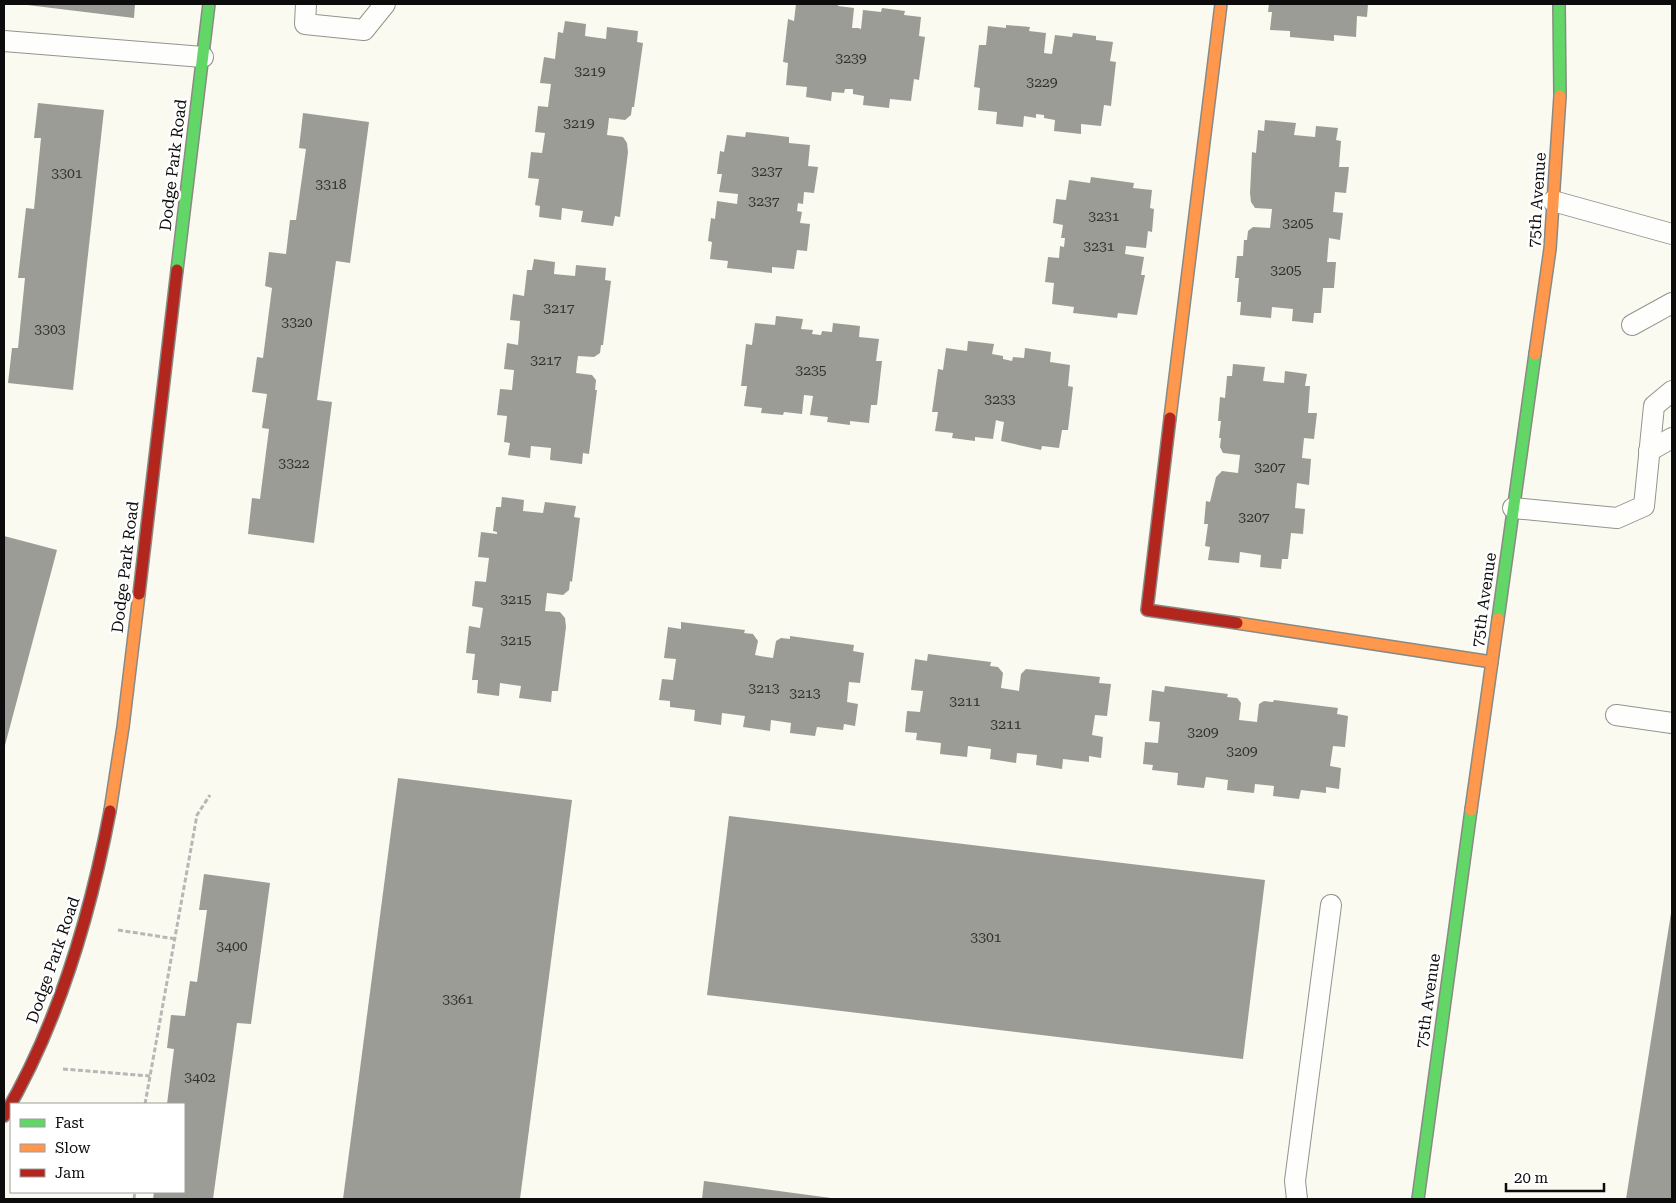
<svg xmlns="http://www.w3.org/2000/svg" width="1676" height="1203" font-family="'Roboto Serif',serif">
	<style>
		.building { fill: #9c9c96 }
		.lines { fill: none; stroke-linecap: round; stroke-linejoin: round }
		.lane-casing { stroke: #93938f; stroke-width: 22 }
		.fast-casing { stroke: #8a8a85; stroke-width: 14 }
		.slow-casing { stroke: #8a8a85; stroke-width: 14 }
		.jam-casing { stroke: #8a8a85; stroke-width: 14 }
		.path { stroke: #b7b7b5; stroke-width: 3; stroke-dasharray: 5 2.5; stroke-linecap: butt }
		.lane { stroke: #fefefd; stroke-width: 20 }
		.fast { stroke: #63d668; stroke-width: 11 }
		.slow { stroke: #ff974d; stroke-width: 11 }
		.jam { stroke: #b3261e; stroke-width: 11 }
		.labels { text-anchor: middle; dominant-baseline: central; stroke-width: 5; stroke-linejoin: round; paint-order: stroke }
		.number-label { font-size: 14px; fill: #30302e }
		.street-label { font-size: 16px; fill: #0c0c0c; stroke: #fff }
	</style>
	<rect width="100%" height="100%" fill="#fafaf0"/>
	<g class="building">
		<path d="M19,4H135L134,18Z"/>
		<path d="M796,4H838V6L854,8L852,28H858L861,29L863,10L881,12L882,8L905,11L904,15L921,17L919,36L925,37L919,80L914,79L911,101L890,99L889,108L863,105L864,96L853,94V89H845L844,93L832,92L831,101L806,97L807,87L786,85L788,63L783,62L788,19L794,21Z"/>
		<path d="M1269,4H1368L1367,17L1357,16L1356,37L1334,35V41L1290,37V31L1270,30L1272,12H1268Z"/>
		<path d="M565,21L586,24L585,36L606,39L607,27L638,31L637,42L643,43L634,107H632L631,115L625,120L609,118L607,135L623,137L627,143L628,152L620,217L615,216L613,226L581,222L583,211L562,208L561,220L539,217L540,206L535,205L539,179L528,178L531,152L542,153L545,133L535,132L538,106L548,107L551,84L540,83L544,57L555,59L558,32L563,33Z"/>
		<path d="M1006,25L1030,27L1029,31L1046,33L1044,53L1052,54L1055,35L1072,37L1073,33L1096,36V40L1113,42L1110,61L1116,62L1111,106L1104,105L1101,126L1081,124V134L1054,131L1055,120L1044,118V115L1036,114V118L1024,116L1023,127L996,124L997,112L978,110L980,88L974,87L979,45H986L988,26L1006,28Z"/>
		<path d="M38,103L104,110L73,390L8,383L12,348H18L25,278H18L26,208L34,209L41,138H34Z"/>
		<path d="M303,113L369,122L350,263L336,261L317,400L332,402L314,543L248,534L252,498L260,499L269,429L262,428L267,394L252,392L257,357L263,358L272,288L265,286L269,252L286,254L290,220H296L306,149L299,148Z"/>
		<path d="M1265,120L1296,123L1294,135L1315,137L1316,126L1338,128L1336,140L1341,141L1339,167H1349L1346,193L1335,192L1333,212L1343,213L1340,240L1329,238L1327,262H1336L1334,288H1323L1321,313H1314L1313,323L1292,321L1293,309L1272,307L1271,318L1240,315L1241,302H1237L1239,278H1235L1237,256H1243L1244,240H1247L1248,231L1253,227L1270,228L1272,209L1255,208L1251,202L1250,193L1252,152L1256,153L1258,130L1264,131Z"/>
		<path d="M746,132L789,137V143L810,145L808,166L818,167L814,193L804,192L803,204L798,203L797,211L802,212L800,223L810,224L807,251L797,250L794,269L772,267V273L727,268L728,261L710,259L712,242L708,241L711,218L715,219L717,201L737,204L738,194L719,192L722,174H717L720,151L724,152L727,135L745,137Z"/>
		<path d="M1091,177L1134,183L1133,188L1152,190L1150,208L1154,209L1152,232L1148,231L1146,248L1126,246L1125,254L1144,257L1141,275H1145L1137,315L1118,313L1117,318L1073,313L1074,307L1052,304L1054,283L1045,282L1048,257L1059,258L1060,246L1064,247L1065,238H1061L1063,225L1053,223L1056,199L1066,200L1069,180L1090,183Z"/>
		<path d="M534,259L555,262L554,274L575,276L576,265L606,268L605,280L611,281L603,345H601L600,353L594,357L578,356L577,363L576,373L592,375L596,380L595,390H597L589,454L583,453L582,464L550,460L551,448L531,446L530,458L508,455L510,443L504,442L507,416L497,415L500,389L512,390L514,370L504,369L507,343L518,345L520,321L510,320L513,294L524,296L527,270H532Z"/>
		<path d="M776,316L803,319L801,329L813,330L812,334L821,335L822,331L832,332L833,323L860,326L859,337L879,339L876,361H882L877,405H871L869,423L850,421V425L827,422L828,417L810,415L813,396L804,395L802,414L784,412L783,415L761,413L762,408L744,406L747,386H741L746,344L752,345L755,323L775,325Z"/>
		<path d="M968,341L994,344L992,354L1003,356V359L1012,361L1013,357L1024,358L1025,348L1051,352L1050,362L1070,365L1068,386L1073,387L1068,430H1062L1059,448L1042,446L1041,450L1001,441L1004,422L999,421L996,420L993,439L975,437V441L952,438L953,433L935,431L938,412H932L938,369L943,370L946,348L967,351Z"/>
		<path d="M1233,364L1265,367L1263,381L1284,383L1285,371L1307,374L1305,386H1310L1308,413H1317L1314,439L1304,438L1302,458L1311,459L1309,485L1297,483L1295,508L1305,509L1303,534L1291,533L1288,559H1282L1281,569L1260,567L1261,555L1240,552L1239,563L1208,560L1210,547L1205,546L1208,524H1204L1206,501L1210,502L1216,477L1222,471L1238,473L1240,455L1223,453L1220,447L1221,438H1219L1221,421H1218L1220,397L1225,398L1227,376H1232Z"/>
		<path d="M502,497L524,500L523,511L543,513L545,502L576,506L574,517L580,518L572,582L570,581L569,590L563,595L547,593L545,611L560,612L565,618L566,627L558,691H552L551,702L519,698L521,686L500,683L499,696L477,693L478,680H472L475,654L466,653L469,626L480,628L483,608L472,606L475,581L486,582L489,558L478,557L481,532L497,534V532L493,531L496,507H501Z"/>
		<path d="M4,536L57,550L4,749Z"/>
		<path d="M681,622L745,630L744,633L753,634L758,641L755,655L766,657L773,658L776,641L781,638L790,639V636L854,645L853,651L864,653L860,683L849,682L847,702L858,704L855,726L844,724L843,730L817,727L815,736L790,733L791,723L771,720L770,731L743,727L745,716L722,713L721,725L694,721L695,710L670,707V701L659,700L662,679L673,680L676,659L664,658L668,627L681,629Z"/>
		<path d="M928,654L991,662L990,666L998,667L1003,673L1001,688L1019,691L1021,674L1026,669L1100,677L1099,683L1111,684L1107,716L1095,715L1092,735L1103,737L1101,758L1089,756V762L1063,759L1062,769L1036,765L1037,755L1017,753L1016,763L990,759L991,749L968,746L967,757L940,754L941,743L916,740L917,733L905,732L907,711L920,712L923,691L911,690L915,659L927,661Z"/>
		<path d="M1165,686L1228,694L1227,697L1237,698L1241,703L1239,720L1257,722L1259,704L1264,701L1273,702L1274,700L1338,708L1337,714L1348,716L1345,747L1333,746L1330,766L1341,768L1339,789L1326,787V793L1301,790L1299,799L1273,796L1274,786L1255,784L1254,793L1227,790L1228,780L1206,777L1204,788L1177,785L1178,773L1152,770L1153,765L1143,764L1145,742L1158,743L1160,722L1149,721L1152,690L1164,692Z"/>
		<path d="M398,778L572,800L520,1199H343Z"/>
		<path d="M729,816L1265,880L1243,1059L707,995Z"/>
		<path d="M204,874L270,883L251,1024L237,1023L213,1199H153L154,1192H184V1104H167L174,1049L167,1048L171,1015L185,1016L190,981L197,982L207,910H199Z"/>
		<path d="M1671,913L1672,1199H1626Z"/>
		<path d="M704,1181L831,1198V1199H702Z"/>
	</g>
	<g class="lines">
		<defs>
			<g id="lane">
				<path d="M306,4L305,24L364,30L385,4"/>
				<path d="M4,41L203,57"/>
				<path d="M1553,201L1672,234"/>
				<path d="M1632,325L1672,303"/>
				<path d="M1649,451L1672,438"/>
				<path d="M1513,508L1617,518L1644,506L1654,406L1672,391"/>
				<path d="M1616,715L1672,723"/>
				<path d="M1297,1199L1295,1181L1331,905"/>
			</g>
			<g id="fast">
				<path d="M1559,4L1560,96"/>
				<path d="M177,270L209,4"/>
				<path d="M1498,619L1535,354"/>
				<path d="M1418,1199L1471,810"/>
			</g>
			<g id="slow">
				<path d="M1535,354L1550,249L1560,96"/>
				<path d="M1170,418L1221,4"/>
				<path d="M1237,623L1492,662"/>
				<path d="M1471,810L1498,619"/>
				<path d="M110,811L123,727L139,594"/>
			</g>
			<g id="jam">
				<path d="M1170,418L1147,610L1237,623"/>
				<path d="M139,594L177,270"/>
				<path d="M4,1116C59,1023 90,916 110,811"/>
			</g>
		</defs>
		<use href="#lane" class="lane-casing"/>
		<use href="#fast" class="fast-casing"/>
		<use href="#slow" class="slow-casing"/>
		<use href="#jam" class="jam-casing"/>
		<g class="path">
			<path d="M118,930L176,939"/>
			<path d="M63,1069L150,1076"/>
			<path d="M145,1104L197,815L210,795"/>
			<path d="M134,1199L135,1192"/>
		</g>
		<use href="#lane" class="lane"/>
		<use href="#fast" class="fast"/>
		<use href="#slow" class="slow"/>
		<use href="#jam" class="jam"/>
	</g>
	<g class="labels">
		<g class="number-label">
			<text x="851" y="58">3239</text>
			<text x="590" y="71">3219</text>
			<text x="1042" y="82">3229</text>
			<text x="579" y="123">3219</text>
			<text x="767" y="171">3237</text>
			<text x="67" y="173">3301</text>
			<text x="331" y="184">3318</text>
			<text x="764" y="201">3237</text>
			<text x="1104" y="216">3231</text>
			<text x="1298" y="223">3205</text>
			<text x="1099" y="246">3231</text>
			<text x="1286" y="270">3205</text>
			<text x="559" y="308">3217</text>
			<text x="297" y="322">3320</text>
			<text x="50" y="329">3303</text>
			<text x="546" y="360">3217</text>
			<text x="811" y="370">3235</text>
			<text x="1000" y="399">3233</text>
			<text x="294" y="463">3322</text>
			<text x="1270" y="467">3207</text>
			<text x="1254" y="517">3207</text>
			<text x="516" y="599">3215</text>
			<text x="516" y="640">3215</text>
			<text x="764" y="688">3213</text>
			<text x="805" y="693">3213</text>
			<text x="965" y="701">3211</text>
			<text x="1006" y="724">3211</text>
			<text x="1203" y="732">3209</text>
			<text x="1242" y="751">3209</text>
			<text x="986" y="937">3301</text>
			<text x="232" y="946">3400</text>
			<text x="458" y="999">3361</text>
			<text x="200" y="1077">3402</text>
		</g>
		<g class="street-label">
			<text transform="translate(173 165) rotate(-83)">Dodge Park Road</text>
			<text transform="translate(1537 200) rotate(-86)">75th Avenue</text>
			<text transform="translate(125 567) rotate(-83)">Dodge Park Road</text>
			<text transform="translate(1484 600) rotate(-82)">75th Avenue</text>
			<text transform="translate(53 960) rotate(-71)">Dodge Park Road</text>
			<text transform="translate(1428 1001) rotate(-82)">75th Avenue</text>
		</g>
	</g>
	<rect width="1676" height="1203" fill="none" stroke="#0c0c0c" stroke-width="10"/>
	<rect x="10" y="1103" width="175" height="90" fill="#ffffff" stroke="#9e9e9e"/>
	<rect x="20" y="1119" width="25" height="8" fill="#63d668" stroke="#9e9e9e"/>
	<text x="55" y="1128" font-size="15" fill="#0c0c0c">Fast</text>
	<rect x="20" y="1144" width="25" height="8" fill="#ff974d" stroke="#9e9e9e"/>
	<text x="55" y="1153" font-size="15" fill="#0c0c0c">Slow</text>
	<rect x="20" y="1169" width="25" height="8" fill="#b3261e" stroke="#9e9e9e"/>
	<text x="55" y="1178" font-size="15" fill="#0c0c0c">Jam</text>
	<path d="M1506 1183v8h98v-8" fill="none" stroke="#0c0c0c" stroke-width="2.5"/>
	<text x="1514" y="1183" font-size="15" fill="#0c0c0c" stroke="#ffffff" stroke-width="4" paint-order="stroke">20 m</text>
</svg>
